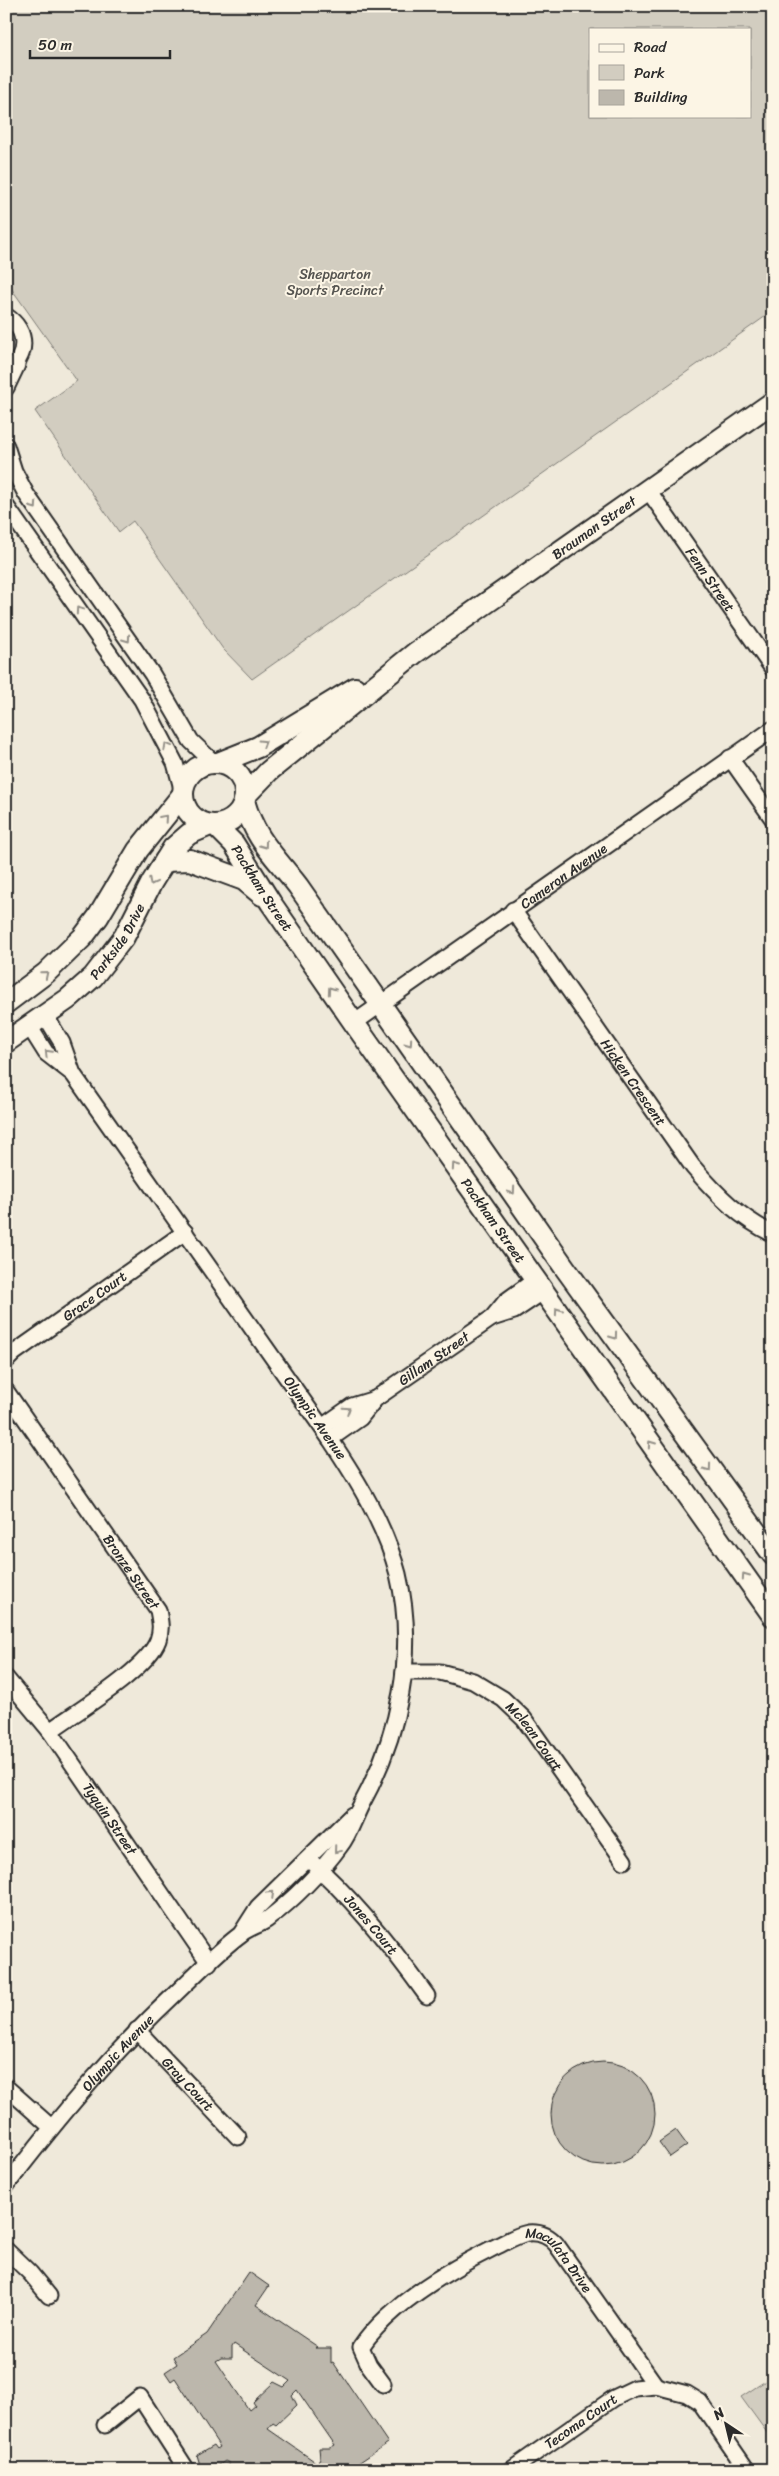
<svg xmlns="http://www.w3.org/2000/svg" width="779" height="2476" font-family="Sriracha,sans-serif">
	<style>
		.green { fill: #d2cdc0; stroke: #7e7c76; fill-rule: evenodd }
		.building { fill: #bcb7ac; stroke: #2b2b2b; fill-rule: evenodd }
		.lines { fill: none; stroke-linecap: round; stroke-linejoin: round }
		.street-casing { stroke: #2b2b2b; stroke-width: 19 }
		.secondary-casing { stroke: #2b2b2b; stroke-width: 24 }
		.street { stroke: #fcf5e5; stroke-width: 15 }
		.secondary { stroke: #fcf5e5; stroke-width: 20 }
		.oneway { stroke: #949088 }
		.labels { text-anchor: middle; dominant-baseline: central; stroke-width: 4; stroke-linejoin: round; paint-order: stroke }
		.park-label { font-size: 14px; fill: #555450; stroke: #fcf5e5 }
		.street-label { font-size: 14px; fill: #2b2b2b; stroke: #fcf5e5 }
	</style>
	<rect width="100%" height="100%" fill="#efe9da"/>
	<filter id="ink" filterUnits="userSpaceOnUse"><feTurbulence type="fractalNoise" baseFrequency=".02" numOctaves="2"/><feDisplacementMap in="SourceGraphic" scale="10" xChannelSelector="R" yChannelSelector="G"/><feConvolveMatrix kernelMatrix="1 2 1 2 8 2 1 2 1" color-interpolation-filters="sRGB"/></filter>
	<g filter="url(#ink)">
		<g class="green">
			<path d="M6,6H773V311L252,679L223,649L133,521L119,532L35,411L77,381L6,281ZM590,29H750V116H590Z"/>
			<path d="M773,2376V2441L741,2397Z"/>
		</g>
		<g class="building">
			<circle cx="603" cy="2114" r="52"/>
			<path d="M676,2130L687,2145L670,2157L659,2142Z"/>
			<path d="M249,2272L269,2286L256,2305L318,2347L316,2348H331V2363L333,2362L388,2443L348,2470H225L229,2463L225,2461L212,2470H206L200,2465L197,2455L214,2445L217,2449L220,2447L175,2378L171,2381L165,2372L177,2364L173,2357L207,2334ZM234,2344L290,2381L284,2387L274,2382L253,2402L255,2405L249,2410L216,2361L221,2358H232V2347ZM297,2390L335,2445L330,2448H319L320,2458L317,2463L268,2429L273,2423L276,2425L297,2405L292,2395Z"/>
		</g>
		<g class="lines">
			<defs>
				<g id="street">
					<path d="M6,316C29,330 28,358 6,372"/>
					<path d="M6,388L17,365"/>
					<path d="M6,446L14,471L26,494L152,674L191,741L214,763"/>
					<path id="s1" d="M648,490L773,669"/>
					<path d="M6,506L142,700L175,763L183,792"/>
					<path d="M730,758L773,819"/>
					<path id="s2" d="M513,910L693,1167C717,1195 740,1218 773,1234"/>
					<path d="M45,1015L62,1043L73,1074"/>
					<path id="s3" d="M354,1023L773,729"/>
					<path d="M492,1318L514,1311L544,1291"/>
					<path id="s4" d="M6,1361L14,1353L185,1232"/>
					<path id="s5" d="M6,1391L158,1610C160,1621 162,1629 158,1640C147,1670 77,1711 50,1731"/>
					<path id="s6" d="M322,1427L352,1406L375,1399L492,1318L506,1301L535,1280"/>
					<path d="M330,1439L360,1418L375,1399"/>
					<path id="s7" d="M404,1672H440L473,1681L503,1699L524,1719L624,1861"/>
					<path id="s8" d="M6,1678L50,1731L209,1963"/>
					<path id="s9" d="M308,1859C353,1898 392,1947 427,1996"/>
					<path d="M242,1932L258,1907L352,1815"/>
					<path id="s10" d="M137,2030L238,2137"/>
					<path d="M6,2087L51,2127"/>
					<path id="s11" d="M6,2186C59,2117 113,2052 176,1993C197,1973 218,1951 241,1934C249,1927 261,1925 269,1918C293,1900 322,1871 340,1846C349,1835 354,1819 361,1805C399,1736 417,1653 398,1574C385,1525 358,1481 330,1439L73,1074L46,1053L29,1026"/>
					<path d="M6,2250L30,2273L49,2296"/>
					<path id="s12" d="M383,2384L369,2365L361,2347C390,2304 447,2271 493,2248C504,2243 516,2235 528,2233C539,2232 549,2236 556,2244L656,2386"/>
					<path d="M105,2425L140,2397L187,2470"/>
					<path id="s13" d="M511,2470L614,2398L635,2388L656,2386L687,2394L700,2402L747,2470"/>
				</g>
				<g id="secondary">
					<circle cx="214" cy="794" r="31"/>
					<path d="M218,763L258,747L355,688"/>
					<path id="s14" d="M245,796L269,771L415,653L773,402"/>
					<path d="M244,801C255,840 275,856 298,886L565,1268L773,1555"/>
					<path id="s15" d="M215,825L234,844L271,903L354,1023L773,1616"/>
					<path d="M165,861L190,860L244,880L262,895"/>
					<path d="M6,1003L46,973L83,937L98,917L138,850L183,794"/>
					<path id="s16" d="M6,1042L68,999L93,977L124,937L152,882L173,848L189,834L210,825"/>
				</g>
			</defs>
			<use href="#street" class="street-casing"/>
			<use href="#secondary" class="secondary-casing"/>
			<use href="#street" class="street"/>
			<use href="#secondary" class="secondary"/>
		</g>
		<defs><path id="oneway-chevron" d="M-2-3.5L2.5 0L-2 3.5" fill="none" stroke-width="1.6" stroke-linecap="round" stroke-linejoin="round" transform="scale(1.25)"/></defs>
		<g class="oneway">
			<use href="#oneway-chevron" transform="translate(34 506) rotate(55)"/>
			<use href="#oneway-chevron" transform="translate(79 610) rotate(-125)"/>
			<use href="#oneway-chevron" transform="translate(127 639) rotate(55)"/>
			<use href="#oneway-chevron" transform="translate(263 743) rotate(-32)"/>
			<use href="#oneway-chevron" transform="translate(167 746) rotate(-119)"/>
			<use href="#oneway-chevron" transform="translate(164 818) rotate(-49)"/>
			<use href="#oneway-chevron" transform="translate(264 845) rotate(54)"/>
			<use href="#oneway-chevron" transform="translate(152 882) rotate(118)"/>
			<use href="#oneway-chevron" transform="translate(45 974) rotate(-40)"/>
			<use href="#oneway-chevron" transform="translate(331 990) rotate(-125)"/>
			<use href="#oneway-chevron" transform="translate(409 1043) rotate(55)"/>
			<use href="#oneway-chevron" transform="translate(48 1053) rotate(-134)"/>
			<use href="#oneway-chevron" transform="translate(455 1166) rotate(-125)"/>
			<use href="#oneway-chevron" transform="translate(512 1191) rotate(55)"/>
			<use href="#oneway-chevron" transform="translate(558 1311) rotate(-125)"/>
			<use href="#oneway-chevron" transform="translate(614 1336) rotate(54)"/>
			<use href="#oneway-chevron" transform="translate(347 1410) rotate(-33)"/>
			<use href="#oneway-chevron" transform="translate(651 1444) rotate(-125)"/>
			<use href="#oneway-chevron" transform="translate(708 1468) rotate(54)"/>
			<use href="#oneway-chevron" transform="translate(745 1576) rotate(-125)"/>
			<use href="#oneway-chevron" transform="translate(337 1850) rotate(130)"/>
			<use href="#oneway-chevron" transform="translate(271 1894) rotate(-44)"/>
		</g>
	</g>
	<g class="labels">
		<g class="park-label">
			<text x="335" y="274">Shepparton<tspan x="335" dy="16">Sports Precinct</tspan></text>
		</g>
		<g class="street-label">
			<text stroke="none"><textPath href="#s14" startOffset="441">Brauman Street</textPath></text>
			<text stroke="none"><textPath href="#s1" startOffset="109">Fenn Street</textPath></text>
			<text stroke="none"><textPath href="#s3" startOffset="256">Cameron Avenue</textPath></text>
			<text stroke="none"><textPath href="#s15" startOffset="79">Packham Street</textPath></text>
			<text stroke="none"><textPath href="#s16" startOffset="152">Parkside Drive</textPath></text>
			<text stroke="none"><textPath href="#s2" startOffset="210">Hicken Crescent</textPath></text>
			<text stroke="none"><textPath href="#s15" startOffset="484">Packham Street</textPath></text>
			<text stroke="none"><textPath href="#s4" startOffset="110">Grace Court</textPath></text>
			<text stroke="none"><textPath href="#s6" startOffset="132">Gillam Street</textPath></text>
			<text transform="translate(315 1418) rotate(55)">Olympic Avenue</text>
			<text stroke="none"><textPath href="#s5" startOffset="220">Bronze Street</textPath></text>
			<text stroke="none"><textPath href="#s7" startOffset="154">Mclean Court</textPath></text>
			<text stroke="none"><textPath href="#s8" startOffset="175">Tyquin Street</textPath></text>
			<text stroke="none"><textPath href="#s9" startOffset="91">Jones Court</textPath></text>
			<text stroke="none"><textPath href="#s11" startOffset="174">Olympic Avenue</textPath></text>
			<text stroke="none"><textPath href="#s10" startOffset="74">Gray Court</textPath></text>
			<text stroke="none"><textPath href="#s12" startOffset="291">Maculata Drive</textPath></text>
			<text stroke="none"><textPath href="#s13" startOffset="85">Tecoma Court</textPath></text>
		</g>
	</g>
	<rect width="779" height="2476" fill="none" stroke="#fcf5e5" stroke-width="25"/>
	<rect x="12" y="12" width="754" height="2451" fill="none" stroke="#2b2b2b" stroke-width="2" filter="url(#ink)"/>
	<rect x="589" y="28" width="162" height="90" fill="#fcf5e5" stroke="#a8a49b"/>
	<rect x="599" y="44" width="25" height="8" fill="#fcf5e5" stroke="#a8a49b"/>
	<text x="634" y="52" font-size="15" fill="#2b2b2b">Road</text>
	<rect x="599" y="65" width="25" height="15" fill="#d2cdc0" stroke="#a8a49b"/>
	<text x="634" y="78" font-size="15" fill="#2b2b2b">Park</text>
	<rect x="599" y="90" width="25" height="15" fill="#bcb7ac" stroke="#a8a49b"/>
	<text x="634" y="102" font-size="15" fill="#2b2b2b">Building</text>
	<g transform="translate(726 2424) rotate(325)" stroke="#fcf5e5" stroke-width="4" paint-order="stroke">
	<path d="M0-4L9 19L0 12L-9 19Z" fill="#2b2b2b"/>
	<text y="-8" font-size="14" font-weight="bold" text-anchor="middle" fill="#2b2b2b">N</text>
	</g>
	<path d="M30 50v8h140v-8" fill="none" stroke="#2b2b2b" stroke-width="2.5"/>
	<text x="38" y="50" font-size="15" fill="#2b2b2b" stroke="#fcf5e5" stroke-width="4" paint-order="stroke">50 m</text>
</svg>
